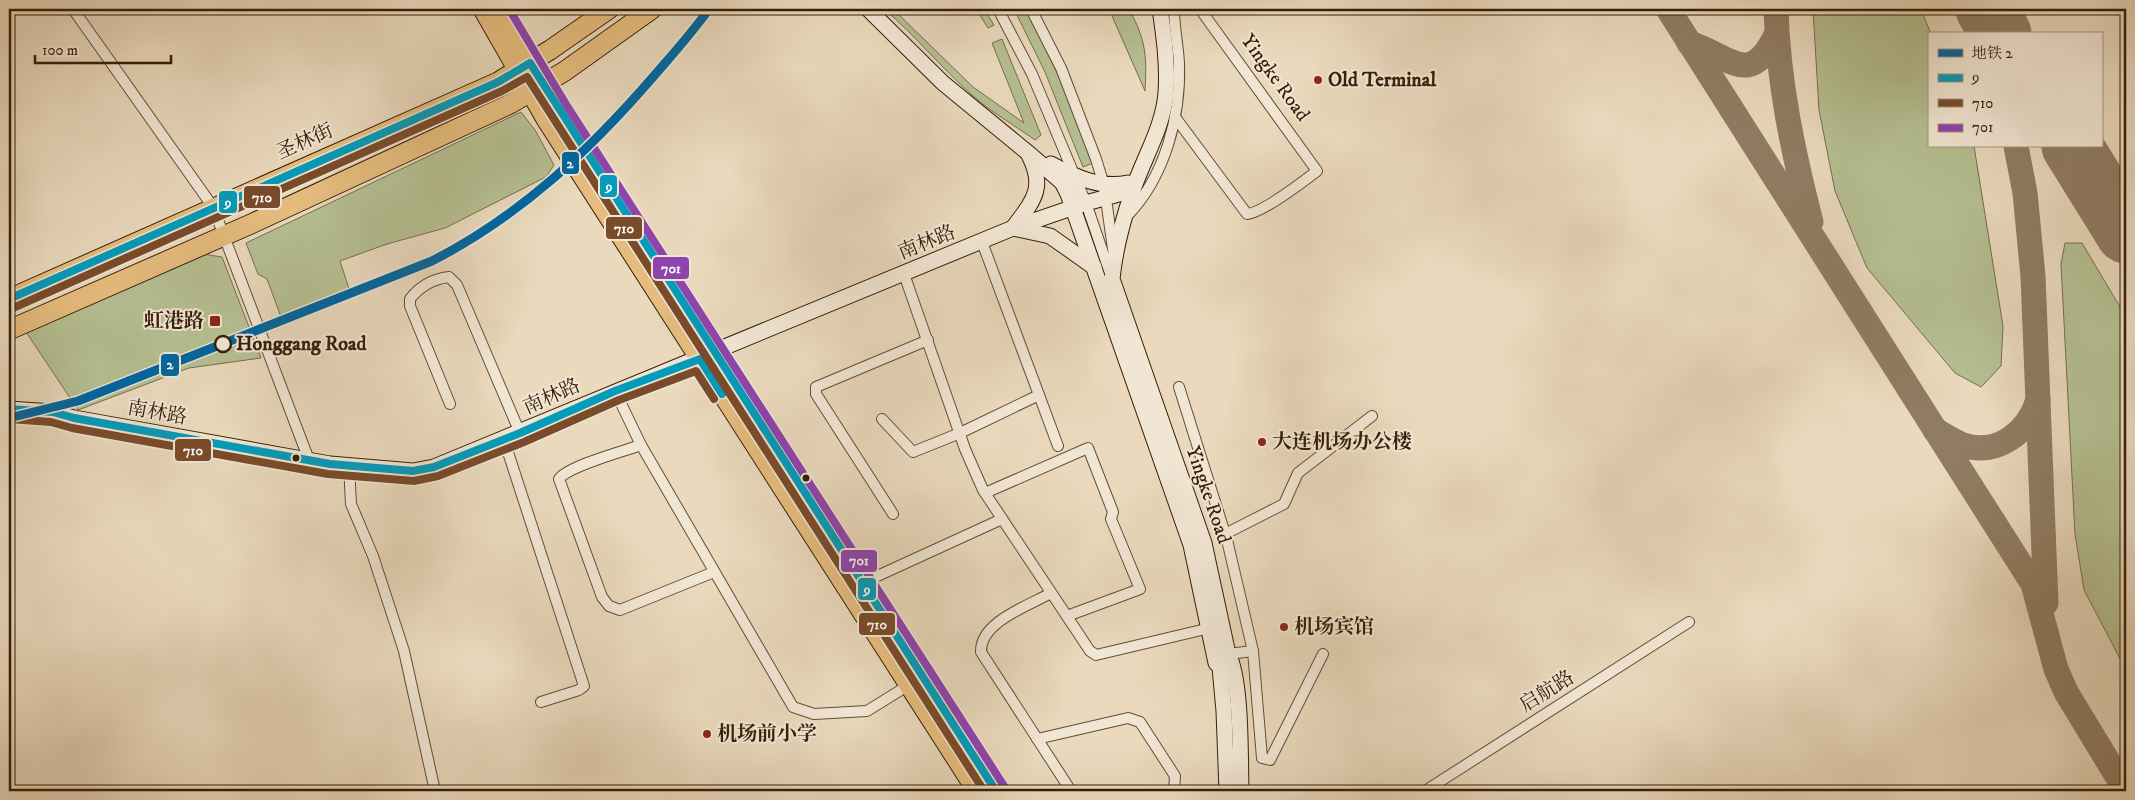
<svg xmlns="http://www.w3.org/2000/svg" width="2135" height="800" font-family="'IM FELL DW Pica','Noto Serif SC',serif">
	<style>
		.green { fill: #b5bf92; stroke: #766e4c }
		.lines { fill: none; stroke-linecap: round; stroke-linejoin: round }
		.taxiway { stroke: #907c62; stroke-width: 25 }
		.runway { stroke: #907c62; stroke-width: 61 }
		.street-casing { stroke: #634d34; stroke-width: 12 }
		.secondary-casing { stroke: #361e06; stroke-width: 17 }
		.highway-casing { stroke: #361e06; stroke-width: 21 }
		.street { stroke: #f1e6d4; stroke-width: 10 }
		.secondary { stroke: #f1e6d4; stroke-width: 15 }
		.highway { stroke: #e5bc7e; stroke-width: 19 }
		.bus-1-casing { stroke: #f1e6d4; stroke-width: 11 }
		.bus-2-casing { stroke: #f1e6d4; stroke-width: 11 }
		.bus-3-casing { stroke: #f1e6d4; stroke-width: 11 }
		.bus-1 { stroke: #059bba; stroke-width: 8 }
		.bus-2 { stroke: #7a4b2a; stroke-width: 8 }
		.bus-3 { stroke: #8e44ad; stroke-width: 8 }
		.metro-1-casing { stroke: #f1e6d4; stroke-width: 12 }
		.metro-1 { stroke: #0066a1; stroke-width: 9 }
		.poi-dot { fill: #8f2418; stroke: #f1e6d4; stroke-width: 2 }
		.stop-dot { fill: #f1e6d4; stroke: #361e06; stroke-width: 2.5 }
		.bus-dot { fill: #361e06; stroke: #f1e6d4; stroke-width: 2 }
		.labels { text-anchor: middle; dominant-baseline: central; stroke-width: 4; stroke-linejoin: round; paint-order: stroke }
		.street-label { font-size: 20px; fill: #361e06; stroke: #f1e6d4 }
		.poi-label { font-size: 20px; font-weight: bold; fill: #361e06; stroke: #f1e6d4; text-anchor: start }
		.stop-label { font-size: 20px; font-weight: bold; fill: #361e06; stroke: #f1e6d4; text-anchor: start }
		.line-badge { stroke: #f1e6d4; stroke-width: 2 }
		.badge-label { font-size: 14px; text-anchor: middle; font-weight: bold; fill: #fff }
	</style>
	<rect width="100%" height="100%" fill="#ead9bd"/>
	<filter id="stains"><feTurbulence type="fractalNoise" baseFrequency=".004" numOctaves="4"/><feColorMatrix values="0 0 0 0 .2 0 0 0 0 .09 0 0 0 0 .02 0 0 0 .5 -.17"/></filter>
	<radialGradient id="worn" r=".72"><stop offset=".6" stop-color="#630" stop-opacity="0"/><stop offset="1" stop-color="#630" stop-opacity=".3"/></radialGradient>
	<g class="green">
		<path d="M884,9H893L973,87L1024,123L992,43L1002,39L1041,135L1035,140C1014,125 991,112 972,95C941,68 915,35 884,9Z"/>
		<path d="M976,9H984L994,25L988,28Z"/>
		<path d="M1014,9H1026L1060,79L1093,163L1083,167L1045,72Z"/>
		<path d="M1109,9H1129C1146,40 1147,56 1145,91Z"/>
		<path d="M1813,9H1921L1931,34H1929V146H1974L2003,326L2001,366L1981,387L1955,373L1867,268L1835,191L1819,110Z"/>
		<path d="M521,112L535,130L554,165L546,177L445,228L387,244L340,261L352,298L284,325L267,279L258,274L246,243Z"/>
		<path d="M2065,243H2082L2126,317V670L2084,590L2075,534L2061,264Z"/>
		<path d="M203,254L222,257L261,358L189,368L78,410L26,332Z"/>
	</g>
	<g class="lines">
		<g class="taxiway">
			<path d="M1668,9L2033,584L2056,669L2066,692L2126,791"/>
			<path d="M1776,9C1778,81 1793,152 1811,222"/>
			<path d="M1976,9L1985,34"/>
			<path d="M1689,43C1729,55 1749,90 1776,35"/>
			<path d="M2016,146L2025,193L2033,276L2046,603"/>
			<path d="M1935,430C1944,435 1953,441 1963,445C1997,456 2028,433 2038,400"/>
		</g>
		<g class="runway">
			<path d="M1986,9L2001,34"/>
			<path d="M2072,146L2126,233"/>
		</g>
		<defs>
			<g id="street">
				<path d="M73,9L213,207L309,460"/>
				<path d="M998,9L1032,74L1086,203L1111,276"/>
				<path d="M1031,9L1061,68L1096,159L1104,185L1113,249"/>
				<path d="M1175,117L1247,214C1262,213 1304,181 1317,171L1200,9"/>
				<path d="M1127,216C1165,177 1181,116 1179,63C1178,45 1174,27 1174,9"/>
				<path d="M982,242L1058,446"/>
				<path d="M904,274L965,449L983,490L1090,651L1096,655L1210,628"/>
				<path d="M1179,387L1227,540L1253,651L1262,758L1270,760L1323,654"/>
				<path d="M615,391L641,445L793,707L814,714L867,711L909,685"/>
				<path d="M450,404L410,306V299C420,286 432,279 449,277L457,285L520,433"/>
				<path d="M882,419L913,452L960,433L1039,395"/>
				<path d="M504,440L584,686L579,690L541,702"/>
				<path d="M641,445C624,451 568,466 559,479L602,597L609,606L620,610L714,572"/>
				<path d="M349,465L351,504L373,556L404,651L435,791"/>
				<path d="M985,493L1088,448L1113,512L1111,519L1140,589L1067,616"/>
				<path d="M893,514L816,394V387L928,340"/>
				<path d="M1225,534L1284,504L1298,473L1372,416"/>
				<path d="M862,583L1002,519"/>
				<path d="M1051,593C1028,606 980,622 981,652L1071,791"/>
				<path d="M1228,654L1253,651"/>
				<path d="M1037,739L1128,718L1140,722L1175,776L1174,791"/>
				<path d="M1425,791L1689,622"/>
			</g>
			<g id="secondary">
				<path d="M868,9L943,83L1027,152L1086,203L1133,190"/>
				<path d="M1160,9C1164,36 1168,65 1166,93C1163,128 1144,157 1133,190C1123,219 1115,249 1112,279L1204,543L1228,654C1242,680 1240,759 1241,791"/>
				<path d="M1029,155C1046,188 1033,201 1013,228L1050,236L1094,267"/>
				<path d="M1051,164C1075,177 1101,189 1128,183"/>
				<path d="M1061,180L1068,194L1191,545L1216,663L1220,667L1224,711L1227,791"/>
				<path d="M9,409L53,412L74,418L330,464L413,471L434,467L1013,228L1086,203"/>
			</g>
			<g id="highway">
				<path d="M483,9L546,119L977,791"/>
				<path d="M497,9L559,111L996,791"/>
				<path d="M9,299L498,82L550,50L609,9"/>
				<path d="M9,330L251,224L510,104L565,71L652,9"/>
			</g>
		</defs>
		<use href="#street" class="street-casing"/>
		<use href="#secondary" class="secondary-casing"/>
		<use href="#highway" class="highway-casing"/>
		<use href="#street" class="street"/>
		<use href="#secondary" class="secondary"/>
		<use href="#highway" class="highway"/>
		<defs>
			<g id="bus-1">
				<path d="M9,299L498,82L530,63L996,791"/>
				<path d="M9,409L53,412L74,418L330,464L413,471L434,467L520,433L615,391L700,359L722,394"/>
			</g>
			<g id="bus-2">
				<path d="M13,308L502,91L527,77L984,791"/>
				<path d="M9,419L51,422L72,428L328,474L414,481L438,476L524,442L619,400L696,371L714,399"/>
			</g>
			<path id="bus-3" d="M509,9L567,106L1004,786"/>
		</defs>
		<use href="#bus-1" class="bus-1-casing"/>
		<use href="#bus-2" class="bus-2-casing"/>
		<use href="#bus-3" class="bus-3-casing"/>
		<use href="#bus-1" class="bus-1"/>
		<use href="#bus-2" class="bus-2"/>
		<use href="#bus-3" class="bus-3"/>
		<defs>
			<path id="metro-1" d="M9,418L78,401L432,261C520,216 589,151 653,77C672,55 692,33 709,9"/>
		</defs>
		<use href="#metro-1" class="metro-1-casing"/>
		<use href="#metro-1" class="metro-1"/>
	</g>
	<g class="poi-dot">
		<circle cx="1318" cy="80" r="5"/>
		<rect x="209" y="315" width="12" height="12" rx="2.5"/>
		<circle cx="1262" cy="442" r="5"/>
		<circle cx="1284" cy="627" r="5"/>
		<circle cx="707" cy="734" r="5"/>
	</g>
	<circle class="stop-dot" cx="223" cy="344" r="8"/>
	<g class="bus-dot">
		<circle cx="296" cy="458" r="4.5"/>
		<circle cx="806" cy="478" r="4.5"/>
	</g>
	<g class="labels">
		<g class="street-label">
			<text transform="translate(1275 78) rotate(54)">Yingke Road</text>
			<text transform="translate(305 142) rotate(-24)">圣林街</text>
			<text transform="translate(927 243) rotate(-22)">南林路</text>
			<text transform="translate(552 397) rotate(-24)">南林路</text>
			<text transform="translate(157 413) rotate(10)">南林路</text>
			<text transform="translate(1208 495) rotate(71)">Yingke Road</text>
			<text transform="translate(1547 692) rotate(-32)">启航路</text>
		</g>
		<g class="poi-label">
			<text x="1328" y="80">Old Terminal</text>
			<text x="204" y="321" text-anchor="end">虹港路</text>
			<text x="1272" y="442">大连机场办公楼</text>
			<text x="1294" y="627">机场宾馆</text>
			<text x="717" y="734">机场前小学</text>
		</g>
		<g class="stop-label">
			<text x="236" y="344">Honggang Road</text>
		</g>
	</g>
	<g class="line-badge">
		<rect x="561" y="151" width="19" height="24" rx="5" fill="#0066a1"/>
		<rect x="599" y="174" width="19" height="24" rx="5" fill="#059bba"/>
		<rect x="243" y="185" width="38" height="24" rx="5" fill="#7a4b2a"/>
		<rect x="218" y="190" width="20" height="24" rx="5" fill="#059bba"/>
		<rect x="605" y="216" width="38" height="24" rx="5" fill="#7a4b2a"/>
		<rect x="652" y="256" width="38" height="24" rx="5" fill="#8e44ad"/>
		<rect x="160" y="353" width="20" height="24" rx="5" fill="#0066a1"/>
		<rect x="174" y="438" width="38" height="24" rx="5" fill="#7a4b2a"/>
		<rect x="840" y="549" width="38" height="24" rx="5" fill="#8e44ad"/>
		<rect x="857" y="577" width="20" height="24" rx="5" fill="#059bba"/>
		<rect x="858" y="612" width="38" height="24" rx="5" fill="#7a4b2a"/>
	</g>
	<g class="badge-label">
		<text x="570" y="168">2</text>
		<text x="609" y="191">9</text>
		<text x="262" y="202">710</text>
		<text x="228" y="207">9</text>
		<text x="624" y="233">710</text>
		<text x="671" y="273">701</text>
		<text x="170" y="369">2</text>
		<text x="193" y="455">710</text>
		<text x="859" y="565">701</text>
		<text x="867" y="594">9</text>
		<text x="877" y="629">710</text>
	</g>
	<rect width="2135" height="800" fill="none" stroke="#ead9bd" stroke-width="30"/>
	<rect x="10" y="10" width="2115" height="780" fill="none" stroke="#361e06" stroke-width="2.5"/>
	<rect x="15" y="15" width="2105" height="770" fill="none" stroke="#361e06"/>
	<rect x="1928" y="32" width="175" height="115" fill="#f1e6d4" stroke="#a69682"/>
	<rect x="1938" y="49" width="25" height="8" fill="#0066a1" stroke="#a69682"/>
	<text x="1972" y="58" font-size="15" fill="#361e06">地铁 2</text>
	<rect x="1938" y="74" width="25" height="8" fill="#059bba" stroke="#a69682"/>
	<text x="1972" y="82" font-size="15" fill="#361e06">9</text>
	<rect x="1938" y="99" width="25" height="8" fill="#7a4b2a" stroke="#a69682"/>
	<text x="1972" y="108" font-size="15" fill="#361e06">710</text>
	<rect x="1938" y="124" width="25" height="8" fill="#8e44ad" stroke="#a69682"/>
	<text x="1972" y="132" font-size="15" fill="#361e06">701</text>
	<path d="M35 55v8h136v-8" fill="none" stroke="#361e06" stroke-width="2.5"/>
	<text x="42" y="55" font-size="15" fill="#361e06" stroke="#f1e6d4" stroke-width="4" paint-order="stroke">100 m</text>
	<rect width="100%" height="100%" filter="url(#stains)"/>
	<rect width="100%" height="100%" fill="url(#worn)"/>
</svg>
